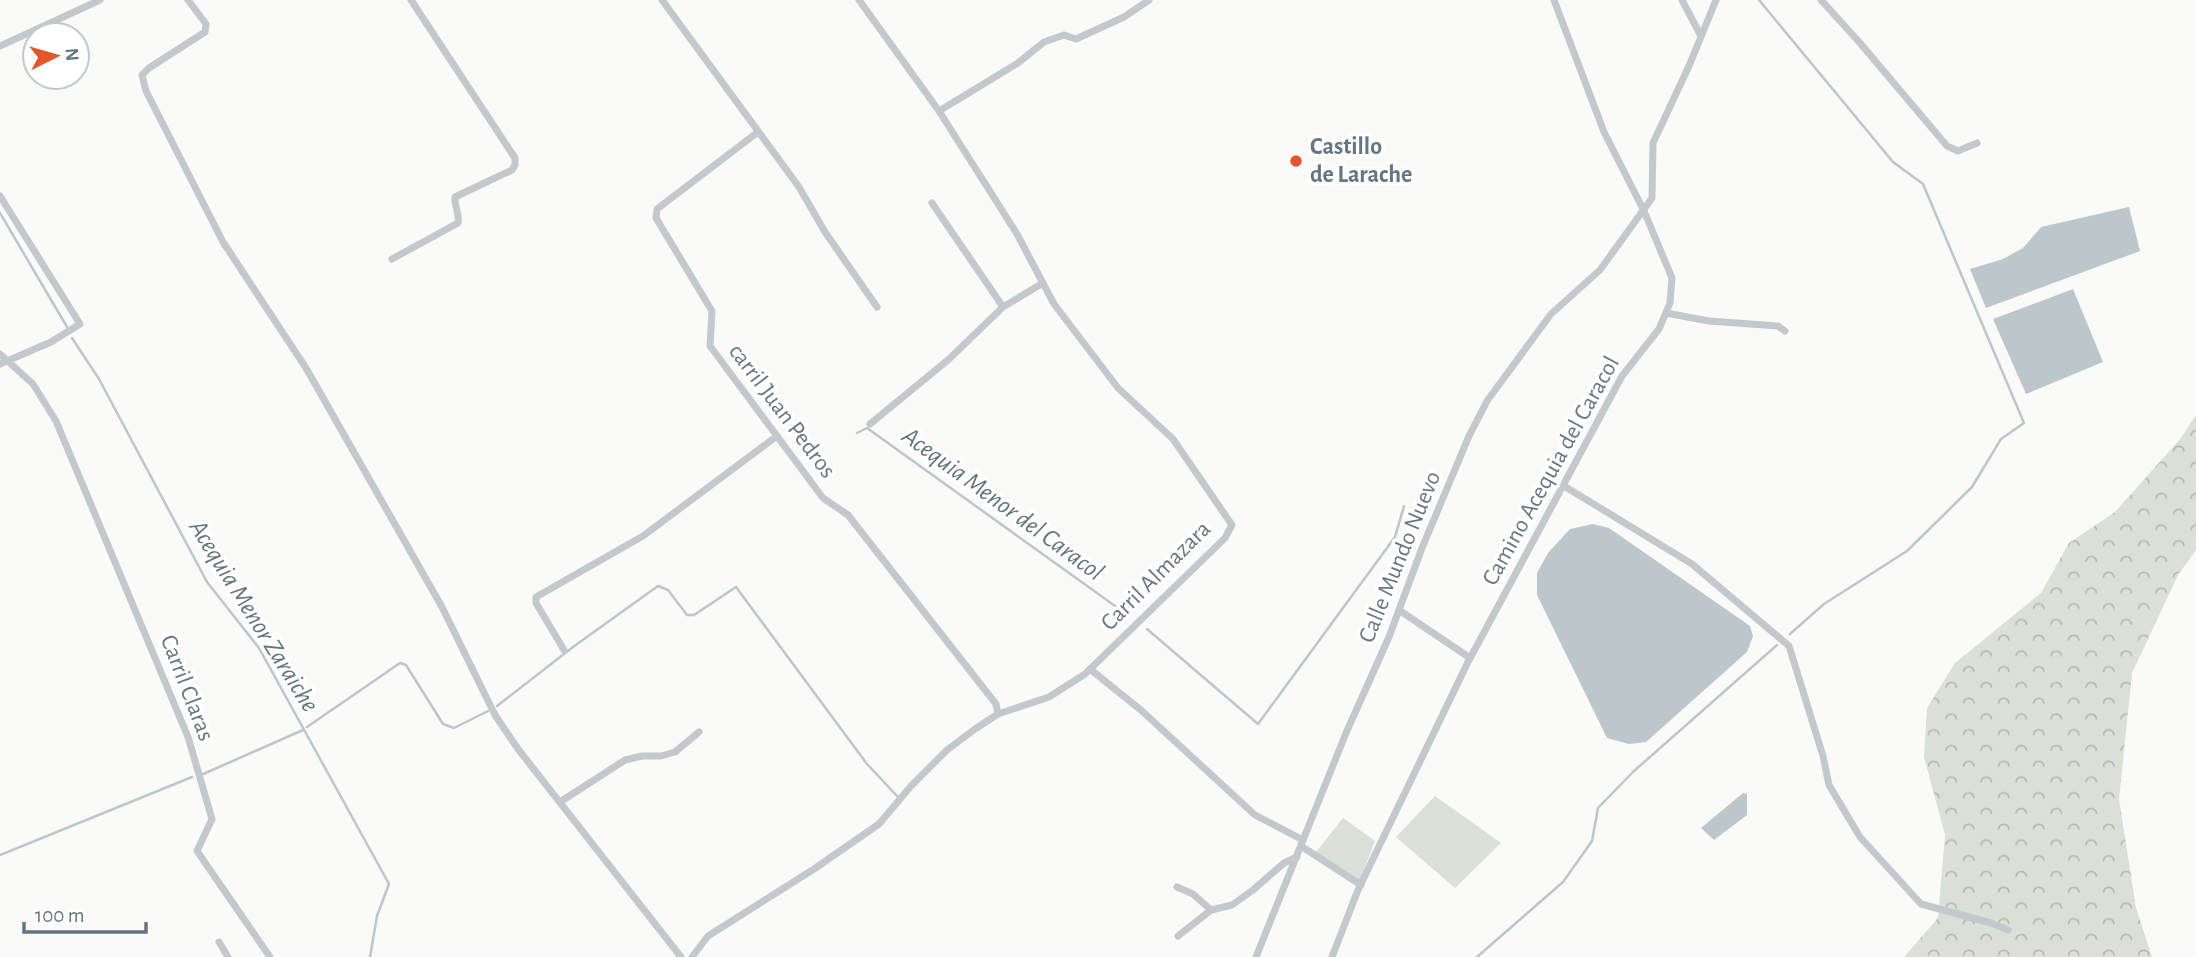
<svg xmlns="http://www.w3.org/2000/svg" width="2196" height="957" font-family="'Alegreya Sans',sans-serif">
	<style>
		.grass { fill: #dadfd7 }
		.forest { fill: url(#forest-crowns) }
		.water { fill: #bbc7cb }
		.lines { fill: none; stroke-linecap: round; stroke-linejoin: round }
		.stream { stroke: #bbc7cb; stroke-width: 2.5 }
		.minor { stroke: #c3c8cc; stroke-width: 7 }
		.poi-dot { fill: #e4572e; stroke: #fff; stroke-width: 2.5 }
		.labels { text-anchor: middle; dominant-baseline: central; stroke-width: 7; stroke-linejoin: round; paint-order: stroke }
		.poi-label { font-size: 24px; font-weight: bold; fill: #657683; stroke: #fff; text-anchor: start }
		.street-label { font-size: 24px; fill: #657683; stroke: #fff }
		.water-label { font-size: 26px; font-style: italic; fill: #60757c; stroke: #fff }
	</style>
	<defs>
		<pattern id="forest-crowns" width="20" height="18" patternUnits="userSpaceOnUse" patternTransform="scale(1.75)"><rect width="20" height="18" fill="#dadfd7"/><path d="M2 6a3 3 0 1 1 6 0M12 15a3 3 0 1 1 6 0" fill="none" stroke="#b4b9b4"/></pattern>
	</defs>
	<rect width="100%" height="100%" fill="#fafaf8"/>
	<g class="grass">
		<path d="M1435,796L1501,843L1455,888L1396,837Z"/>
		<path d="M1343,818L1375,841L1359,882L1316,852Z"/>
	</g>
	<path class="forest" d="M2196,415V550L2178,575L2132,673L2119,799L2136,908L2152,957H1904L1938,918L1945,835L1924,757L1927,708L1955,663L2041,593L2069,543L2115,512L2181,438Z"/>
	<g class="water">
		<path d="M2129,207L2140,251L1986,308L1970,269L2003,259L2023,248L2041,227Z"/>
		<path d="M2073,289L2103,362L2026,394L1993,319Z"/>
		<path d="M1593,524L1609,528L1750,626L1753,636L1747,652L1646,742L1629,744L1607,738L1537,595V573L1548,553L1570,529Z"/>
		<path d="M1743,793L1747,794V815L1714,840L1701,828Z"/>
	</g>
	<g class="lines">
		<g class="stream">
			<path d="M1759,0L1893,162L1923,184L2024,423L2001,439L1972,487L1907,551L1824,604L1790,634"/>
			<path d="M0,213L67,327"/>
			<path d="M72,338L99,379L207,582L259,648L389,884L377,916L370,957"/>
			<path d="M857,433L867,428L1129,616"/>
			<path d="M1147,629L1258,724L1395,537L1404,506"/>
			<path d="M497,706L573,647L658,586L668,590L687,615H694L736,587L867,764L898,797"/>
			<path d="M307,727L400,663L406,665L443,724L454,728L488,711"/>
			<path d="M201,775L303,730"/>
			<path d="M0,855L192,777"/>
			<path d="M1477,957L1563,882L1592,841L1598,808L1634,771L1777,645"/>
		</g>
		<g class="minor">
			<path d="M188,0L206,24L205,32L149,68L142,75L146,91L223,242L306,368L442,607L495,715L518,749L681,957"/>
			<path d="M662,0L799,187L825,232L877,307"/>
			<path d="M1682,0L1701,36"/>
			<path d="M1821,0L1860,43L1947,146L1958,151L1977,143"/>
			<path d="M0,46L100,0"/>
			<path d="M939,111L1018,63L1044,42L1064,35L1076,39L1124,17L1149,0"/>
			<path d="M758,132L657,209L656,218L712,311L710,346L823,498L848,515L996,704L998,714"/>
			<path d="M0,196L80,324L51,342L0,364"/>
			<path d="M932,203L1003,307"/>
			<path d="M392,259L458,223C460,214 454,207 455,197L512,170L515,165V158L411,0"/>
			<path d="M1666,313L1709,321L1778,326L1785,331"/>
			<path d="M0,354L33,384L56,421L188,737L212,819L197,851L270,957"/>
			<path d="M870,424L948,360L1003,307L1043,283"/>
			<path d="M1564,486L1692,564L1789,646L1823,756L1829,785L1860,837L1921,904L1991,923L2008,930"/>
			<path d="M1399,610L1470,658"/>
			<path d="M564,650L536,603V597L643,536L777,436"/>
			<path d="M1090,669L1142,711L1255,815L1303,840"/>
			<path d="M560,802L625,760L642,756H661L675,752L699,732"/>
			<path d="M1301,846L1361,885"/>
			<path d="M1177,887L1193,894L1211,910"/>
			<path d="M1178,936L1211,910L1232,905L1253,890L1284,863L1297,857"/>
			<path d="M219,942L228,957"/>
			<path d="M692,957L708,936L814,869L879,824L911,786L947,750L975,729L998,714L1049,697L1085,674L1225,538L1232,525L1173,439L1118,388L1054,304L1017,234L939,111L859,0"/>
			<path d="M1256,957L1346,733L1389,637L1422,548L1469,436L1487,401L1551,314L1600,270L1652,198L1653,143L1689,66L1716,0"/>
			<path d="M1332,957L1358,890L1468,662L1622,376L1659,329L1670,303L1672,278L1644,211L1604,132L1554,0"/>
		</g>
	</g>
	<circle class="poi-dot" cx="1296" cy="161" r="7"/>
	<g class="labels">
		<g class="poi-label">
			<text x="1310" y="147">Castillo<tspan x="1310" dy="28">de Larache</tspan></text>
		</g>
		<g class="street-label">
			<text transform="translate(782 411) rotate(53)">carril Juan Pedros</text>
			<text transform="translate(1551 471) rotate(-61)">Camino Acequia del Caracol</text>
			<text transform="translate(1400 557) rotate(-68)">Calle Mundo Nuevo</text>
			<text transform="translate(1156 576) rotate(-45)">Carril Almazara</text>
			<text transform="translate(187 688) rotate(69)">Carril Claras</text>
		</g>
		<g class="water-label">
			<text transform="translate(1003 504) rotate(36)">Acequia Menor del Caracol</text>
			<text transform="translate(254 616) rotate(58)">Acequia Menor Zaraiche</text>
		</g>
	</g>
	<g transform="translate(56 56) rotate(85)"><circle r="33" fill="#ffffff" stroke="#c1c8cd" stroke-width="2"/>
	<path d="M0-5L12 26L0 18L-12 26Z" fill="#e4572e"/>
	<text y="-10" font-size="19" font-weight="bold" text-anchor="middle" fill="#657683">N</text>
	</g>
	<path d="M24 922v10h122v-10" fill="none" stroke="#657683" stroke-width="3.5"/>
	<text x="35" y="922" font-size="21" fill="#657683" stroke="#ffffff" stroke-width="5" paint-order="stroke">100 m</text>
</svg>
